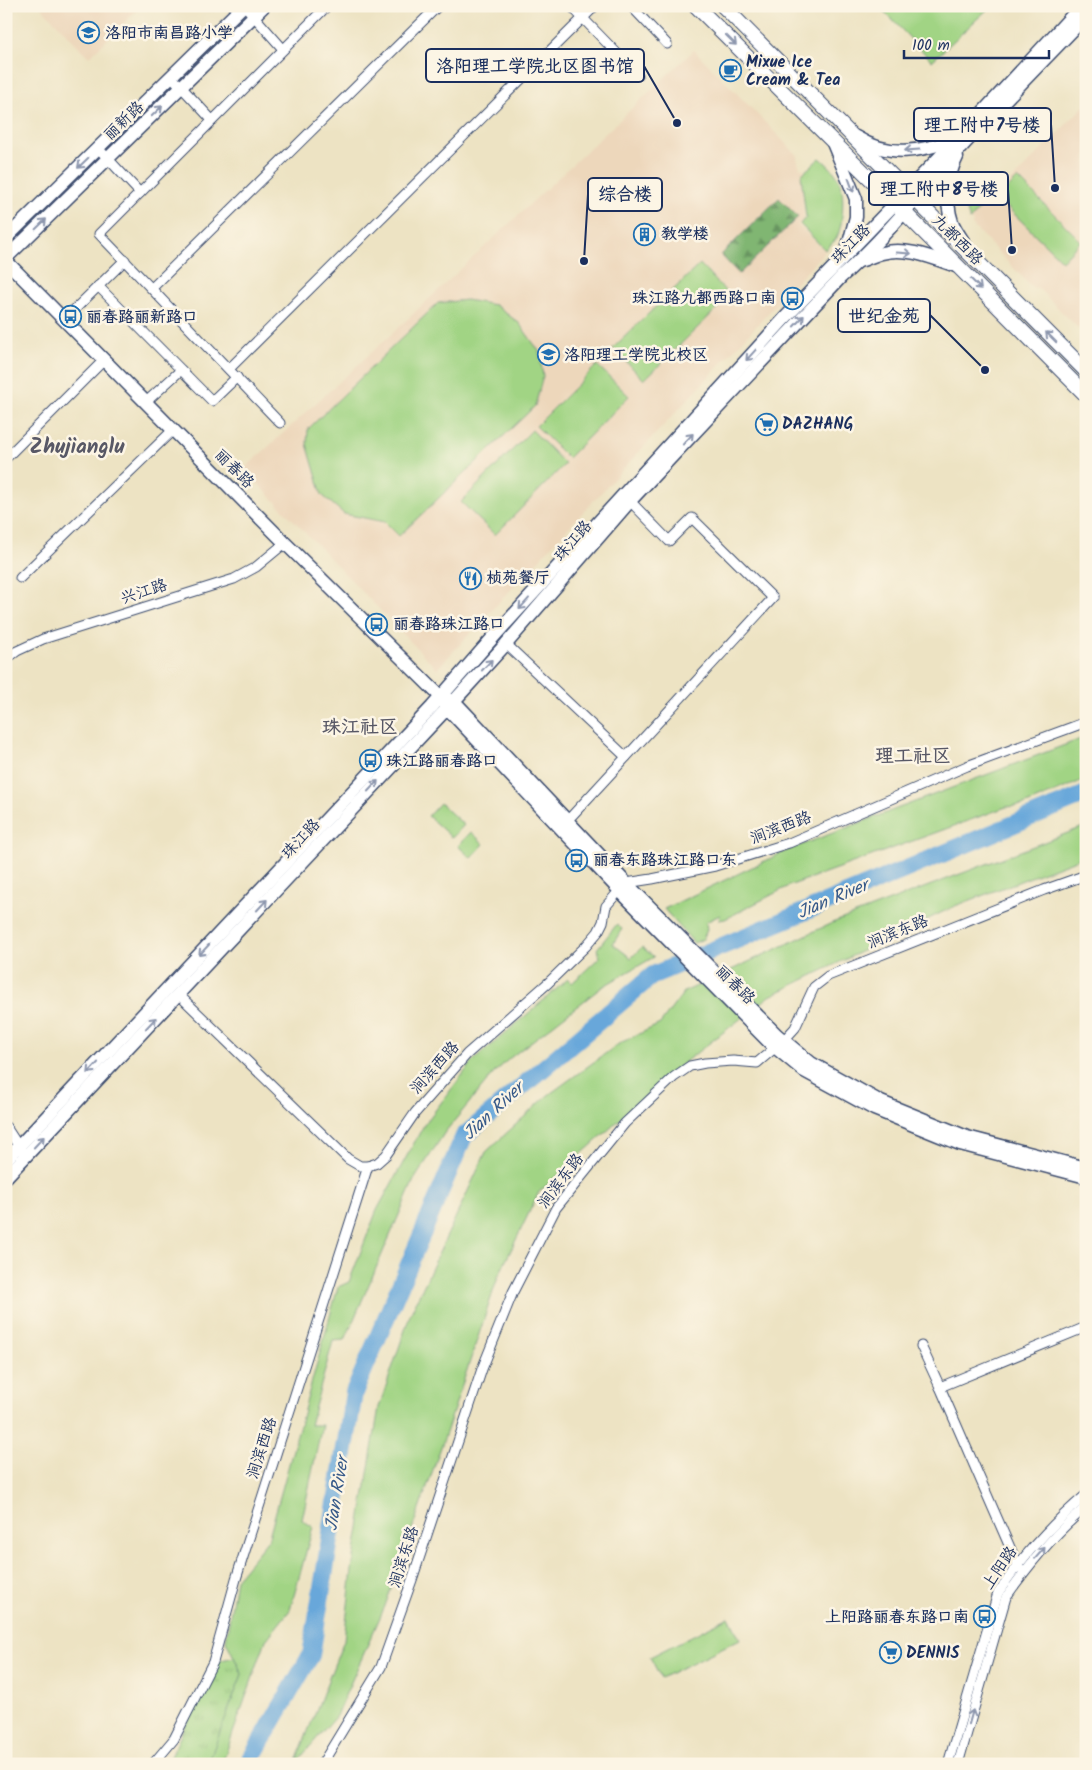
<svg xmlns="http://www.w3.org/2000/svg" width="1092" height="1770" font-family="Kalam,'LXGW WenKai TC',sans-serif">
	<style>
		.built { fill: #edd7bb }
		.green { fill: #a1d484; stroke: #5e8271 }
		.forest { fill: url(#forest-firs); stroke: #4e7268 }
		.park { fill: url(#park-tufts); stroke: #5e8271 }
		.lines { fill: none; stroke-linecap: round; stroke-linejoin: round }
		.river { stroke: #67a7da; stroke-width: 18 }
		.street-casing { stroke: #3a4a6d; stroke-width: 11 }
		.secondary-casing { stroke: #3a4a6d; stroke-width: 15 }
		.primary-casing { stroke: #3a4a6d; stroke-width: 16 }
		.street { stroke: #fff; stroke-width: 9 }
		.secondary { stroke: #fff; stroke-width: 12 }
		.primary { stroke: #fff; stroke-width: 14 }
		.oneway { stroke: #8d97ae }
		.labels { text-anchor: middle; dominant-baseline: central; stroke-width: 5; stroke-linejoin: round; paint-order: stroke }
		.poi-label { font-size: 16px; font-weight: bold; fill: #1b2f5e; stroke: #fcf5e5; text-anchor: start }
		.street-label { font-size: 16px; fill: #1b2f5e; stroke: #fcf5e5 }
		.water-label { font-size: 18px; font-style: italic; fill: #365989; stroke: #fcf5e5 }
		.quarter-label { font-size: 19px; font-weight: bold; fill: #585866; stroke: #fcf5e5 }
		.district-label { font-size: 21px; font-weight: bold; fill: #585866; stroke: #fcf5e5 }
		.leader { fill: none; stroke: #1b2f5e; stroke-width: 2 }
		.callout-dot { fill: #1b2f5e; stroke: #fcf5e5; stroke-width: 2 }
		.callout { fill: #fcf5e5; stroke: #1b2f5e; stroke-width: 2 }
		.callout-label { font-size: 18px; text-anchor: middle; font-weight: bold; fill: #1b2f5e }
	</style>
	<defs>
		<pattern id="forest-firs" width="22" height="20" patternUnits="userSpaceOnUse" patternTransform="scale(1.25)"><rect width="22" height="20" fill="#80b672"/><path d="M5 1l3.5 6h-7zM16 11l3.5 6h-7z" fill="#689461"/></pattern>
		<pattern id="park-tufts" width="24" height="20" patternUnits="userSpaceOnUse" patternTransform="scale(1.25)"><rect width="24" height="20" fill="#a1d484"/><path d="M3 7l-1-3M5 7V3M7 7l1-3M15 17l-1-3M17 17v-4M19 17l1-3" fill="none" stroke="#8ab674"/></pattern>
	</defs>
	<rect width="100%" height="100%" fill="#fcf5e5"/>
	<filter id="ink" filterUnits="userSpaceOnUse"><feTurbulence type="fractalNoise" baseFrequency=".02" numOctaves="2"/><feDisplacementMap in="SourceGraphic" scale="10" xChannelSelector="R" yChannelSelector="G"/><feConvolveMatrix kernelMatrix="1 2 1 2 8 2 1 2 1" color-interpolation-filters="sRGB"/></filter>
	<filter id="wash" filterUnits="userSpaceOnUse"><feTurbulence type="fractalNoise" baseFrequency=".0096" numOctaves="4" result="noise"/><feDisplacementMap in="SourceGraphic" scale="20" xChannelSelector="R" yChannelSelector="G"/><feGaussianBlur stdDeviation="1.12" result="paint"/><feColorMatrix in="noise" values="0 0 0 0 0 0 0 0 0 0 0 0 0 0 0 0 0 1.4 0 .05"/><feComposite in="paint" operator="in"/></filter>
	<g filter="url(#wash)">
		<rect width="100%" height="100%" fill="#ede3c3"/>
		<g class="built">
			<path d="M40,6H135L138,9L89,57Z"/>
			<path d="M694,50L798,156L797,159L800,168L805,170L801,175L804,218L798,225L825,251L824,253L437,669L244,469L396,330Z"/>
			<path d="M1086,104V336L1037,287L1034,289L972,225L973,223L968,216L965,195V186L970,177L994,199Z"/>
		</g>
		<g class="green">
			<path d="M879,6H991L932,61Z"/>
			<path d="M820,158C828,165 836,172 840,182C845,194 843,228 836,239C833,243 828,247 825,250L800,224L806,217L801,175Z"/>
			<path d="M970,177L990,195L970,220C965,207 961,189 970,177Z"/>
			<path d="M1018,178L1081,241L1062,261L998,198Z"/>
			<path d="M700,264L730,296L644,380L613,348Z"/>
			<path d="M466,300L495,305L519,323L539,351L543,376L535,406L399,536L385,522L344,514L322,495L307,444L308,429L438,303Z"/>
			<path d="M597,365L629,396L568,458L536,426Z"/>
			<path d="M532,430L565,464L495,535L461,502Z"/>
			<path d="M1086,737V779L1024,805L1006,807L789,886L725,919L719,920L720,915L706,922L707,930L703,939L694,943L664,909L788,850Z"/>
			<path d="M440,803L464,825L452,838L428,816Z"/>
			<path d="M1086,826V856L955,906L770,996L681,1065L539,1192L498,1277L446,1433L385,1606L336,1716L295,1764L344,1640L352,1570L379,1407L410,1315L486,1152L547,1096L620,1043L660,1024L684,992L832,923Z"/>
			<path d="M471,832L484,844L471,858L458,846Z"/>
			<path d="M617,924L622,929L613,944L631,958L642,947L654,957L602,987L510,1058L494,1073L445,1132L414,1180L345,1340L333,1341L310,1425H322L302,1520L313,1527L290,1610L266,1640L222,1764H206L242,1674L226,1641L236,1579L268,1540L338,1287L349,1282L377,1210L424,1125L473,1061L568,979L572,983L600,957L597,949Z"/>
			<path d="M729,1617L740,1639L661,1678L650,1657Z"/>
		</g>
		<path class="forest" d="M779,198L798,217L739,274L721,255Z"/>
		<path class="park" d="M234,1657L242,1674L208,1764H164L171,1757L213,1662Z"/>
		<g class="lines">
			<path class="river" d="M248,1764L311,1655L354,1393L464,1136L653,975L1086,794"/>
		</g>
	</g>
	<g filter="url(#ink)">
		<g class="lines">
			<defs>
				<g id="street">
					<path d="M245,6L283,49"/>
					<path d="M571,6L638,75"/>
					<path d="M631,6L667,44"/>
					<path d="M171,76L212,120"/>
					<path d="M98,148L140,193"/>
					<path d="M98,286L212,401L237,377"/>
					<path d="M152,288L438,6"/>
					<path d="M73,311L125,260"/>
					<path d="M229,369L595,6"/>
					<path d="M146,402L181,370"/>
					<path d="M280,423L99,234L327,6"/>
					<path d="M6,458L104,360"/>
					<path d="M20,578L173,430"/>
					<path d="M506,644L626,757"/>
					<path d="M6,659L17,651L43,639L234,579L256,567L285,543"/>
					<path d="M567,821L773,598L692,518L669,541L630,501"/>
					<path d="M178,994L348,1159L360,1166H368"/>
					<path d="M6,1127L21,1150"/>
					<path d="M921,1346L940,1387L1086,1327"/>
					<path d="M940,1387L1019,1568"/>
					<path d="M153,1764L174,1739L213,1662L236,1579L368,1166L377,1163L386,1155L415,1113L467,1054L548,983L586,946L598,932L603,922L606,906L626,883L652,879L715,866L789,843L967,766L1086,722"/>
					<path d="M322,1764L381,1667L412,1580L482,1369L513,1292L556,1208L625,1123L674,1077L690,1066L705,1063L733,1061L757,1063L784,1040L795,1028L814,987L828,976L1044,890L1086,875"/>
					<path d="M948,1764L998,1593C1022,1556 1052,1524 1086,1495"/>
					<path d="M958,1764L1006,1597C1029,1564 1055,1533 1086,1507"/>
				</g>
				<g id="secondary">
					<path d="M981,114L1081,6"/>
					<path d="M856,137C889,158 921,152 956,139"/>
					<path d="M833,143L856,199V217L846,254"/>
					<path d="M957,157C947,176 945,201 952,222C955,230 962,239 966,246"/>
					<path d="M6,238L243,6"/>
					<path d="M6,258L264,6"/>
					<path d="M6,261L285,543L441,697L447,708L621,892L770,1043L804,1071L874,1109L960,1144L1086,1177"/>
					<path d="M859,261C867,259 874,255 882,253C907,246 935,259 959,267"/>
					<path d="M447,699L454,701L626,883L777,1035L811,1063L881,1102L967,1137L1086,1168"/>
					<path d="M6,1160L432,707L497,633L784,319L960,136"/>
					<path d="M6,1177L454,701L506,644L630,501L841,277C886,237 924,188 965,143C1004,100 1046,58 1086,16"/>
				</g>
				<g id="primary">
					<path d="M696,6L896,204L1086,395"/>
					<path d="M723,6L1086,371"/>
				</g>
			</defs>
			<use href="#street" class="street-casing"/>
			<use href="#secondary" class="secondary-casing"/>
			<use href="#primary" class="primary-casing"/>
			<use href="#street" class="street"/>
			<use href="#secondary" class="secondary"/>
			<use href="#primary" class="primary"/>
		</g>
		<defs><path id="oneway-shaft" d="M-6 0H5M1.5-3L5.5 0L1.5 3" fill="none" stroke-width="1.6" stroke-linecap="round" stroke-linejoin="round" transform="scale(1.25)"/></defs>
		<g class="oneway">
			<use href="#oneway-shaft" transform="translate(731 40) rotate(45)"/>
			<use href="#oneway-shaft" transform="translate(157 111) rotate(-44)"/>
			<use href="#oneway-shaft" transform="translate(912 150) rotate(176)"/>
			<use href="#oneway-shaft" transform="translate(83 163) rotate(136)"/>
			<use href="#oneway-shaft" transform="translate(851 185) rotate(70)"/>
			<use href="#oneway-shaft" transform="translate(41 224) rotate(-44)"/>
			<use href="#oneway-shaft" transform="translate(904 253) rotate(4)"/>
			<use href="#oneway-shaft" transform="translate(976 284) rotate(45)"/>
			<use href="#oneway-shaft" transform="translate(799 321) rotate(-47)"/>
			<use href="#oneway-shaft" transform="translate(1051 337) rotate(-135)"/>
			<use href="#oneway-shaft" transform="translate(751 355) rotate(132)"/>
			<use href="#oneway-shaft" transform="translate(688 439) rotate(-47)"/>
			<use href="#oneway-shaft" transform="translate(524 604) rotate(132)"/>
			<use href="#oneway-shaft" transform="translate(487 665) rotate(-47)"/>
			<use href="#oneway-shaft" transform="translate(373 786) rotate(-47)"/>
			<use href="#oneway-shaft" transform="translate(262 905) rotate(-47)"/>
			<use href="#oneway-shaft" transform="translate(204 950) rotate(133)"/>
			<use href="#oneway-shaft" transform="translate(151 1023) rotate(-47)"/>
			<use href="#oneway-shaft" transform="translate(93 1068) rotate(133)"/>
			<use href="#oneway-shaft" transform="translate(39 1142) rotate(-47)"/>
			<use href="#oneway-shaft" transform="translate(1040 1553) rotate(-49)"/>
			<use href="#oneway-shaft" transform="translate(971 1717) rotate(-74)"/>
		</g>
	</g>
	<defs>
		<symbol id="school-ring" viewBox="-11 -11 22 22"><circle r="9.5" fill="#fcf5e5" stroke="#1f6fb2" stroke-width="1.5"/><path d="M0-5L7-2L0 1L-7-2ZM-4 1L0 2.5L4 1V4Q0 6-4 4Z" fill="#1f6fb2"/></symbol>
		<symbol id="cafe-ring" viewBox="-11 -11 22 22"><circle r="9.5" fill="#fcf5e5" stroke="#1f6fb2" stroke-width="1.5"/><path d="M-5.5-4.5H6V0H3Q3 3.5 0 3.5H-2.5Q-5.5 3.5-5.5 0ZM3-3.2v2h1.7v-2ZM-6 4.5H4V6H-6Z" fill="#1f6fb2"/></symbol>
		<symbol id="building-ring" viewBox="-11 -11 22 22"><circle r="9.5" fill="#fcf5e5" stroke="#1f6fb2" stroke-width="1.5"/><path d="M-4-6H4V6H1V3H-1V6H-4ZM-2.5-4.3h1.7v1.8h-1.7ZM.8-4.3h1.7v1.8H.8ZM-2.5-1h1.7V.8h-1.7ZM.8-1h1.7V.8H.8Z" fill="#1f6fb2"/></symbol>
		<symbol id="bus-ring" viewBox="-11 -11 22 22"><circle r="9.5" fill="#fcf5e5" stroke="#1f6fb2" stroke-width="1.5"/><path d="M-5-6H5V4H4V6H2V4H-2V6H-4V4H-5ZM-3.5-4V0h7V-4ZM-3.5 1.2v1.5H-2V1.2ZM2 1.2v1.5H3.5V1.2Z" fill="#1f6fb2"/></symbol>
		<symbol id="university-ring" viewBox="-11 -11 22 22"><circle r="9.5" fill="#fcf5e5" stroke="#1f6fb2" stroke-width="1.5"/><path d="M0-5L7-2L0 1L-7-2ZM-4 1L0 2.5L4 1V4Q0 6-4 4Z" fill="#1f6fb2"/></symbol>
		<symbol id="supermarket-ring" viewBox="-11 -11 22 22"><circle r="9.5" fill="#fcf5e5" stroke="#1f6fb2" stroke-width="1.5"/><path d="M-6-5.5h2.5l.6 2H6L4.5 2H-2.5L-4.4-4H-6ZM-1.5 3.2a1.3 1.3 0 1 0 .1 0ZM3 3.2a1.3 1.3 0 1 0 .1 0Z" fill="#1f6fb2"/></symbol>
		<symbol id="restaurant-ring" viewBox="-11 -11 22 22"><circle r="9.5" fill="#fcf5e5" stroke="#1f6fb2" stroke-width="1.5"/><path d="M-5-6h1v4h1v-4h1v4h1v-4h1v5L-1.5 .5V6h-2V.5L-5-1ZM5-6V6H3V1.5H1.5Q1.5-4 5-6Z" fill="#1f6fb2"/></symbol>
	</defs>
	<g fill-rule="evenodd">
		<use href="#school-ring" x="76" y="20" width="25" height="25"/>
		<use href="#cafe-ring" x="718" y="58" width="25" height="25"/>
		<use href="#building-ring" x="632" y="222" width="25" height="25"/>
		<use href="#bus-ring" x="780" y="286" width="25" height="25"/>
		<use href="#bus-ring" x="58" y="304" width="25" height="25"/>
		<use href="#university-ring" x="536" y="342" width="25" height="25"/>
		<use href="#supermarket-ring" x="754" y="412" width="25" height="25"/>
		<use href="#restaurant-ring" x="458" y="566" width="25" height="25"/>
		<use href="#bus-ring" x="364" y="612" width="25" height="25"/>
		<use href="#bus-ring" x="358" y="748" width="25" height="25"/>
		<use href="#bus-ring" x="564" y="848" width="25" height="25"/>
		<use href="#bus-ring" x="972" y="1604" width="25" height="25"/>
		<use href="#supermarket-ring" x="878" y="1640" width="25" height="25"/>
	</g>
	<g class="labels">
		<g class="poi-label">
			<text x="105" y="33">洛阳市南昌路小学</text>
			<text x="746" y="62">Mixue Ice<tspan x="746" dy="18">Cream &amp; Tea</tspan></text>
			<text x="661" y="234">教学楼</text>
			<text x="776" y="298" text-anchor="end">珠江路九都西路口南</text>
			<text x="86" y="317">丽春路丽新路口</text>
			<text x="564" y="355">洛阳理工学院北校区</text>
			<text x="782" y="424">DAZHANG</text>
			<text x="486" y="578">桢苑餐厅</text>
			<text x="393" y="624">丽春路珠江路口</text>
			<text x="386" y="761">珠江路丽春路口</text>
			<text x="593" y="860">丽春东路珠江路口东</text>
			<text x="969" y="1617" text-anchor="end">上阳路丽春东路口南</text>
			<text x="906" y="1653">DENNIS</text>
		</g>
		<g class="street-label">
			<text transform="translate(124 121) rotate(-44)">丽新路</text>
			<text transform="translate(957 240) rotate(45)">九都西路</text>
			<text transform="translate(851 244) rotate(-45)">珠江路</text>
			<text transform="translate(234 469) rotate(45)">丽春路</text>
			<text transform="translate(573 541) rotate(-49)">珠江路</text>
			<text transform="translate(144 592) rotate(-18)">兴江路</text>
			<text transform="translate(781 828) rotate(-21)">涧滨西路</text>
			<text transform="translate(301 839) rotate(-47)">珠江路</text>
			<text transform="translate(898 932) rotate(-22)">涧滨东路</text>
			<text transform="translate(735 985) rotate(45)">丽春路</text>
			<text transform="translate(435 1068) rotate(-48)">涧滨西路</text>
			<text transform="translate(561 1181) rotate(-53)">涧滨东路</text>
			<text transform="translate(262 1448) rotate(-72)">涧滨西路</text>
			<text transform="translate(404 1557) rotate(-72)">涧滨东路</text>
			<text transform="translate(1000 1568) rotate(-56)">上阳路</text>
		</g>
		<g class="water-label">
			<text transform="translate(833 900) rotate(-23)">Jian River</text>
			<text transform="translate(494 1112) rotate(-43)">Jian River</text>
			<text transform="translate(338 1494) rotate(-81)">Jian River</text>
		</g>
		<g class="quarter-label">
			<text x="360" y="728">珠江社区</text>
			<text x="913" y="757">理工社区</text>
		</g>
		<g class="district-label">
			<text x="77" y="447">Zhujianglu</text>
		</g>
	</g>
	<path class="leader" d="M677 123L644 66M1055 188L1051 124M1012 250L1008 189M584 261L588 194M985 370L930 315"/>
	<g class="callout-dot">
		<circle cx="677" cy="123" r="5"/>
		<circle cx="1055" cy="188" r="5"/>
		<circle cx="1012" cy="250" r="5"/>
		<circle cx="584" cy="261" r="5"/>
		<circle cx="985" cy="370" r="5"/>
	</g>
	<g class="callout">
		<rect x="426" y="49" width="218" height="33" rx="5"/>
		<rect x="914" y="108" width="137" height="33" rx="5"/>
		<rect x="869" y="172" width="139" height="33" rx="5"/>
		<rect x="588" y="178" width="74" height="33" rx="5"/>
		<rect x="838" y="299" width="92" height="33" rx="5"/>
	</g>
	<g class="callout-label">
		<text x="535" y="72">洛阳理工学院北区图书馆</text>
		<text x="982" y="131">理工附中7号楼</text>
		<text x="939" y="195">理工附中8号楼</text>
		<text x="625" y="200">综合楼</text>
		<text x="884" y="322">世纪金苑</text>
	</g>
	<rect width="1092" height="1770" fill="none" stroke="#fcf5e5" stroke-width="25"/>
	<path d="M904 50v8h145v-8" fill="none" stroke="#1b2f5e" stroke-width="2.5"/>
	<text x="912" y="50" font-size="15" fill="#1b2f5e" stroke="#fcf5e5" stroke-width="4" paint-order="stroke">100 m</text>
</svg>
